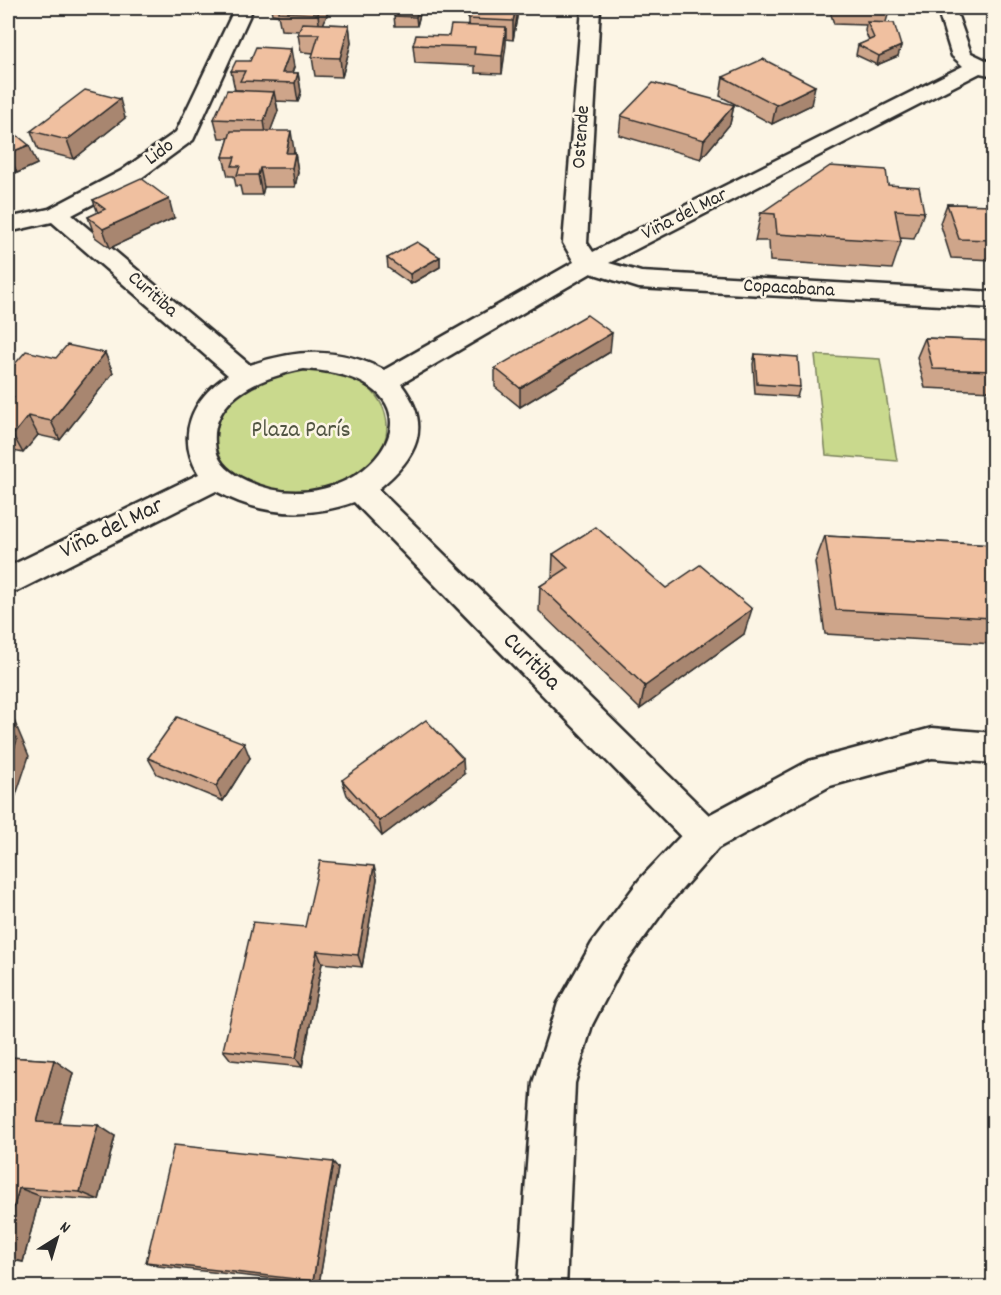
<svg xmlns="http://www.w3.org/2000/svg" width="1001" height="1295" font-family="Dekko,sans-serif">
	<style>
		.green { fill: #c9d98d; stroke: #7a825c; stroke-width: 1.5 }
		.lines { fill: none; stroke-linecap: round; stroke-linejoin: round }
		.minor-casing { stroke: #2b2b2b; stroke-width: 5 }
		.tertiary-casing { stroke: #2b2b2b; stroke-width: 5 }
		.minor { fill: #fcf5e5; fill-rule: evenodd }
		.tertiary { fill: #fcf5e5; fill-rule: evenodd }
		.wall { fill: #cea58a; stroke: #2b2b2b; stroke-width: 1.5 }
		.shaded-wall { fill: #a88670; stroke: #2b2b2b; stroke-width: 1.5 }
		.building { fill: #f0c0a0; stroke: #2b2b2b; stroke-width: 1.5 }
		.labels { text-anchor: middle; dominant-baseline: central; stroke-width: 5; stroke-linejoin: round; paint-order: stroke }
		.far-street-label { font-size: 20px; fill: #2b2b2b; stroke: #fcf5e5 }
		.park-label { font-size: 24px; fill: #525644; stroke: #fcf5e5 }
		.street-label { font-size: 24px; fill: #2b2b2b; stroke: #fcf5e5 }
	</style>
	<rect width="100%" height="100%" fill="#fcf5e5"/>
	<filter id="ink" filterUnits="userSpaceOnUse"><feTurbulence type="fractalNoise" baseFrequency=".0167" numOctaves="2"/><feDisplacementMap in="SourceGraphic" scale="12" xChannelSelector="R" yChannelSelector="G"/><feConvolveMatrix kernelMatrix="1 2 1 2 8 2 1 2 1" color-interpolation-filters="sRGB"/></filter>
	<g filter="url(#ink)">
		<g class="green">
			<path d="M815,355L880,359L897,461L826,455Z"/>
			<path d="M306,370C323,372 340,372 356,380C390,396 399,440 368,465C330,496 262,506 225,469C217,461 214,450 213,440C210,392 269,375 306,370Z"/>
		</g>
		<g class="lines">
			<defs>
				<path id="minor" d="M235,8H253L193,140L137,181L72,215L250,365C297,349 339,347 384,370L574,262L563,243L582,8H600L587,243L593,252L963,66L952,56L937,8H955L971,53L994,64V76L980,73L609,263L641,272L994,292V308L639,288L591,273L401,384C434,427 416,459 378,489L718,824L724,836L718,848L705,853L692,848L354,502C307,519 260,515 216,491L19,590L8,593V567L199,474C175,436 192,398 228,375L52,222L8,232V218L49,209L121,171L176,132ZM304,369C477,381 358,539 241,478C226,470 216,460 215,443C211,395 266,376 304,369Z"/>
				<path id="tertiary" d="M932,728L994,733V763L932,758L830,786L718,848L668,905L620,971L592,1025L575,1083L566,1288H518L533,1083L558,1003L592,943L640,879L692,824L809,761Z"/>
			</defs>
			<use href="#minor" class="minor-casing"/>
			<use href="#tertiary" class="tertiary-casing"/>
			<use href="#minor" class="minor"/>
			<use href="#tertiary" class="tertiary"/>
		</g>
		<g class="wall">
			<path d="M271,8H330L323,24L349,25L351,43L342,77L315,76L312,57L314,53L301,52L298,34L299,31L281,30L278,15L272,14Z"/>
			<path d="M829,8H890L886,22L898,56L877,65L856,55L858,45L869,41L865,31L866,25L834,24Z"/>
			<path d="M989,8H993V26L988,11Z"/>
			<path d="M421,10L417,26H395L394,16Z"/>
			<path d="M517,17L513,40L506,39L502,74L475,73V66L415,63L413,45L449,36L468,25V19Z"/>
			<path d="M294,67L292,73H298L301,92L298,102L276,101L278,111L270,131L294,150V153H295L298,172L295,187H264L262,195H242L240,186H236L234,176H228L223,157L229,138H219L214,119L242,91V90H235L231,71Z"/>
			<path d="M723,77L811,105L772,124L720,96Z"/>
			<path d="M734,105L730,124L701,159L619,135L621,116Z"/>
			<path d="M125,118L74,159L38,150L31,131Z"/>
			<path d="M8,128L37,164L17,173L8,165Z"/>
			<path d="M888,185L924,212L914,239L900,238L901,242L892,269L770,261L769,241H755L761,213Z"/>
			<path d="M93,200L174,218L110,248L95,237L88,217L98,213Z"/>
			<path d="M947,204L993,205V260L951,258L940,223Z"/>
			<path d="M440,257V267L411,284L388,268L387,258Z"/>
			<path d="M925,338L993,341V391L925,388L917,357Z"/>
			<path d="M610,352L520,407L495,387V368Z"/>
			<path d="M105,353L113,373L60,440L38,435L23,453L8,450V372L56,358Z"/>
			<path d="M755,354L800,387L797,397L755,394L753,364Z"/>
			<path d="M825,536L993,545V644L825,634L815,562Z"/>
			<path d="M553,554L666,588L744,634L640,709L539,611L540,586L552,579Z"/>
			<path d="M148,758H250L223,801L157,774Z"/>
			<path d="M464,774L382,836L347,795L342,780Z"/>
			<path d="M377,879L362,967L322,963L302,1067L231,1060L223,1050L305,927Z"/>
			<path d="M8,1057L54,1060L73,1073L59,1123L115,1136L99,1200L40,1196L23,1262L8,1260Z"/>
			<path d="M333,1162L338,1168L319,1284L158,1266L146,1262Z"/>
		</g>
		<g class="shaded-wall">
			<path d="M320,8H330L320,32L318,14Z"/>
			<path d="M418,8H420L421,10L417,26L416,17Z"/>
			<path d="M516,8H518L517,17L513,40V21Z"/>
			<path d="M349,25L351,43L342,77L340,58Z"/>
			<path d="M506,27V45L502,74V56Z"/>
			<path d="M901,46L898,56L877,65L879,56Z"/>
			<path d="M291,49L294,67L288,83L282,73Z"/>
			<path d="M298,73L301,92L298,102L295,83Z"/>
			<path d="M815,86L811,105L772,124L776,105Z"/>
			<path d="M274,92L278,111L267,140L264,121Z"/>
			<path d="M120,99L125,118L74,159L67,140Z"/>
			<path d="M734,105L730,124L701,159L704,140Z"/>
			<path d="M291,131L294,150L290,168L286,153Z"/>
			<path d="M29,145L37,164L17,173L9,153Z"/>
			<path d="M295,153L298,172L295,187L292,168Z"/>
			<path d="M260,168L264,187L262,195L258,175Z"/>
			<path d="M169,199L174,218L110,248L103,229Z"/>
			<path d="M440,257V267L411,284L410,274Z"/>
			<path d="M612,333L610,352L520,407V388Z"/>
			<path d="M105,353L113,373L60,440L51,421Z"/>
			<path d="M28,416L38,435L23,453L13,435Z"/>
			<path d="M752,609L744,634L640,709L645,686Z"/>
			<path d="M8,706L29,756L8,819Z"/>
			<path d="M244,743L250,758L223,801L216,786Z"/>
			<path d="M463,759L464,774L382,836L379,821Z"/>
			<path d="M374,866L377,879L362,967L358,955Z"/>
			<path d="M317,951L322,963L302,1067L296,1058Z"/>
			<path d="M54,1060L73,1073L57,1132L37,1122Z"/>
			<path d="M98,1125L115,1136L99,1200L80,1192Z"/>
			<path d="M333,1162L338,1168L319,1284L313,1281Z"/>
			<path d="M19,1188L40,1196L23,1262L8,1258V1228Z"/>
		</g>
		<g class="building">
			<path d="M280,8H320L318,14L278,12Z"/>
			<path d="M397,8H418L416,17L394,16Z"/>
			<path d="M471,8H516L513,21L468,19Z"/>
			<path d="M867,22L894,23L901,46L879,56L858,45L874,38Z"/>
			<path d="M302,23L349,25L340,58L312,57L319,34H298Z"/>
			<path d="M451,25L506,27L502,56L474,54L475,47L413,45L416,35L449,36Z"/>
			<path d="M256,47L291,49L282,73H298L295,83L240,81L245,71H231L236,61H250Z"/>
			<path d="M763,59L815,86L776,105L723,77Z"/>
			<path d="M653,83L734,105L704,140L621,116Z"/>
			<path d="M85,90L120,99L67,140L31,131Z"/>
			<path d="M227,90L274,92L264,121L214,119Z"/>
			<path d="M8,128L29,145L9,153L8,152Z"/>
			<path d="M231,131H291L286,153H295L292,168H260L258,175H237L240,166H232L235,157H223Z"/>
			<path d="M830,166L886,170L888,185L919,187L924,212L895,210L901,242L777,234L775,214L761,213Z"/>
			<path d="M141,178L169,199L103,229L88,217L105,209L93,200Z"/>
			<path d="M947,204L993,205V240L959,239Z"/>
			<path d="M417,242L440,257L410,274L387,258Z"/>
			<path d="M587,315L612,333L520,388L495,368Z"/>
			<path d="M925,338L993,341V371L933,369Z"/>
			<path d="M67,345L105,353L51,421L28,416L13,435L8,433V405L14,397L8,395V372L26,351L56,358Z"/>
			<path d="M755,354L798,357L800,387L757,384Z"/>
			<path d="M596,527L666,588L700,565L752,609L645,686L540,586L568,568L553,554Z"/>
			<path d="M825,536L993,545V618L836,610Z"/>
			<path d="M177,717L244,743L216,786L148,758Z"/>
			<path d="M8,718L17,740L8,768Z"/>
			<path d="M426,720L463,759L379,821L342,780Z"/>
			<path d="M320,861L374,866L358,955L317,951L296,1058L223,1050L253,922L305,927Z"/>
			<path d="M8,1057L54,1060L37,1122L98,1125L80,1192L19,1188L8,1228Z"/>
			<path d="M174,1145L333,1162L313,1281L146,1262Z"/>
		</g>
	</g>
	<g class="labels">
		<g class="far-street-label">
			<text transform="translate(582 137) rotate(-86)">Ostende</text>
			<text transform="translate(160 153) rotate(-36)">Lido</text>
			<text transform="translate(685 215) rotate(-27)">Viña del Mar</text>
			<text transform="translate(789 289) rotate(3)">Copacabana</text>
			<text transform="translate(152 295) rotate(41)">Curitiba</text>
		</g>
		<g class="park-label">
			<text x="301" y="431">Plaza París</text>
		</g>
		<g class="street-label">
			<text transform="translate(112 529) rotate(-26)">Viña del Mar</text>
			<text transform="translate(531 662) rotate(45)">Curitiba</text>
		</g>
	</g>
	<rect width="1001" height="1295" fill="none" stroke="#fcf5e5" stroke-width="30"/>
	<rect x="15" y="15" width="971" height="1265" fill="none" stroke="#2b2b2b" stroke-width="2" filter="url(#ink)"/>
	<g transform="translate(57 1238) rotate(37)" stroke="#fcf5e5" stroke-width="4.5" paint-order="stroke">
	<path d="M0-4.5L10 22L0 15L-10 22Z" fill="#2b2b2b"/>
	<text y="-9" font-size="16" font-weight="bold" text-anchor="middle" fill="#2b2b2b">N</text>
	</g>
</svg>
